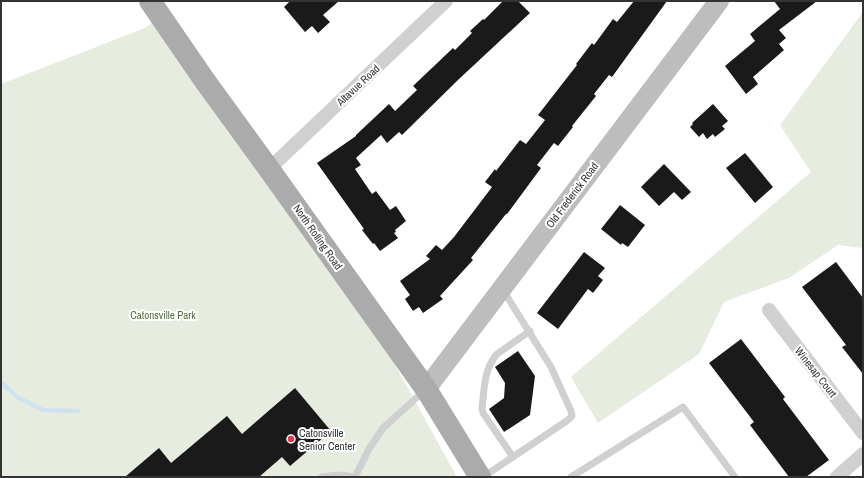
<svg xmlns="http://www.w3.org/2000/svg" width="864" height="478" font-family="'Archivo Narrow',sans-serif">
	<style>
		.green { fill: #e6ecdf }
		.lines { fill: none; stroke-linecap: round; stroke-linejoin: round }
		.stream { stroke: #cfe2ee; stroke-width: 4.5 }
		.building { fill: #1a1a1a }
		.lane { stroke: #d0d0d0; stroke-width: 7 }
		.street { stroke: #d0d0d0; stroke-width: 14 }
		.secondary { stroke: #bdbdbd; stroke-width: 20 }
		.primary { stroke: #ababab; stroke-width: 22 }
		.poi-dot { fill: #e63946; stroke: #fff; stroke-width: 1.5 }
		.labels { text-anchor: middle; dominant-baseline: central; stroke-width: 4; stroke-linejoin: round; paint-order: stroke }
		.street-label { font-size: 11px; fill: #333; stroke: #fff }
		.park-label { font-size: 11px; fill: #56703f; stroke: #fff }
		.poi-label { font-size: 11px; fill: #333; stroke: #fff; text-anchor: start }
	</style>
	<rect width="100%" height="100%" fill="#fff"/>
	<g class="green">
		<path d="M863,12V248L838,245L789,278L724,302L699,354L598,423L571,377L811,172L780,125Z"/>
		<path d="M154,21L388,352L457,477H1V84L145,28Z"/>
	</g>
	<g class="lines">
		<path class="stream" d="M1,383L10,390L17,397L43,410L78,411"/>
	</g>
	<g class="building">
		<path d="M290,1H339L323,15L330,22L318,33L312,26L305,32L284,7Z"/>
		<path d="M503,1H518L530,13L459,79L402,135L399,132L387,143L381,135L356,158L361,165L355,169L372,194L376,191L390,210L396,206L406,221L395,230L396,232L394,233L398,238L380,251L374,243L373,244L362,230L364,229L317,163L356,136V135L389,104L395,111L417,90L413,86L453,48L455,50L472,33L470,31L483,19L484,20Z"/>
		<path d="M634,1H667L612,77L609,75L594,94L596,96L572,126L573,127L558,146L554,143L537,165L541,168L507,214H506L471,258L473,260L440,296L443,299L423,313L419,307L413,311L405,299L410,295L400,281L430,259L426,256L436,245L442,250L454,237L492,187L485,182L495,169L496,171L520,140L526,144L545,120L538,115L577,65L576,64L592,43L594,45L613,19L617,22Z"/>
		<path d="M774,1H817L779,30L786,38L779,44L784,50L753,77L758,84L746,94L725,66L755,41L750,34L780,9Z"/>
		<path d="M713,104L728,121L722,126L725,129L715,137L713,134L707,139L703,133L699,137L690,127L693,124L692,123Z"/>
		<path d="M745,153L773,187L755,203L726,168Z"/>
		<path d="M664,164L691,192L682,200L674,192L659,206L641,187Z"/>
		<path d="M620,205L645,225L628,247L622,243L621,245L601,229Z"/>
		<path d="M584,252L605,268L598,276L603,280L593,293L588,289L558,329L537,313Z"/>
		<path d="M836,262L863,298V374L842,347L846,345L802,287Z"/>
		<path d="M741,339L785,397L783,399L829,460L806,477H789L750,425L754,422L709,363Z"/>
		<path d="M518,351L535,376L530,415L504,432L489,409L504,398L505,383L495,367Z"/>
		<path d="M295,388L331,431L290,466L282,457L259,477H125L159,448L171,463L227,416L242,434Z"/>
	</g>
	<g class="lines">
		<g class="lane">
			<path d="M513,457L483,413L482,409C484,391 484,368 497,354L530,331"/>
			<path d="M322,477L339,475L355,477"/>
			<path d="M355,477L369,449L383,428L424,391"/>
			<path d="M483,477L568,420L572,416L571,411L551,367L503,290"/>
			<path d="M571,477L683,407L735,477"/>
		</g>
		<g class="street">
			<path d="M269,169L446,1"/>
			<path d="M769,310L863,433"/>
			<path d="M837,477L863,454"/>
		</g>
		<path class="secondary" d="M426,389L719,1"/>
		<path class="primary" d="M150,1L205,81L269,169L426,389L480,477"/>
	</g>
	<circle class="poi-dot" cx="291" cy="439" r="4"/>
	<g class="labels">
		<g class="street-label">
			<text transform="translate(358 85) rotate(-43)">Altavue Road</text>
			<text transform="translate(572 195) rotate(-53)">Old Frederick Road</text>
			<text transform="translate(318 237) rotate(55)">North Rolling Road</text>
			<text transform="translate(816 372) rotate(52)">Winesap Court</text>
		</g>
		<g class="park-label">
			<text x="163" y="315">Catonsville Park</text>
		</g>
		<g class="poi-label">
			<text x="299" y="433">Catonsville<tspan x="299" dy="13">Senior Center</tspan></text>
		</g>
	</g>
	<rect width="864" height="478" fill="none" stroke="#333333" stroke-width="4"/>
</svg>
